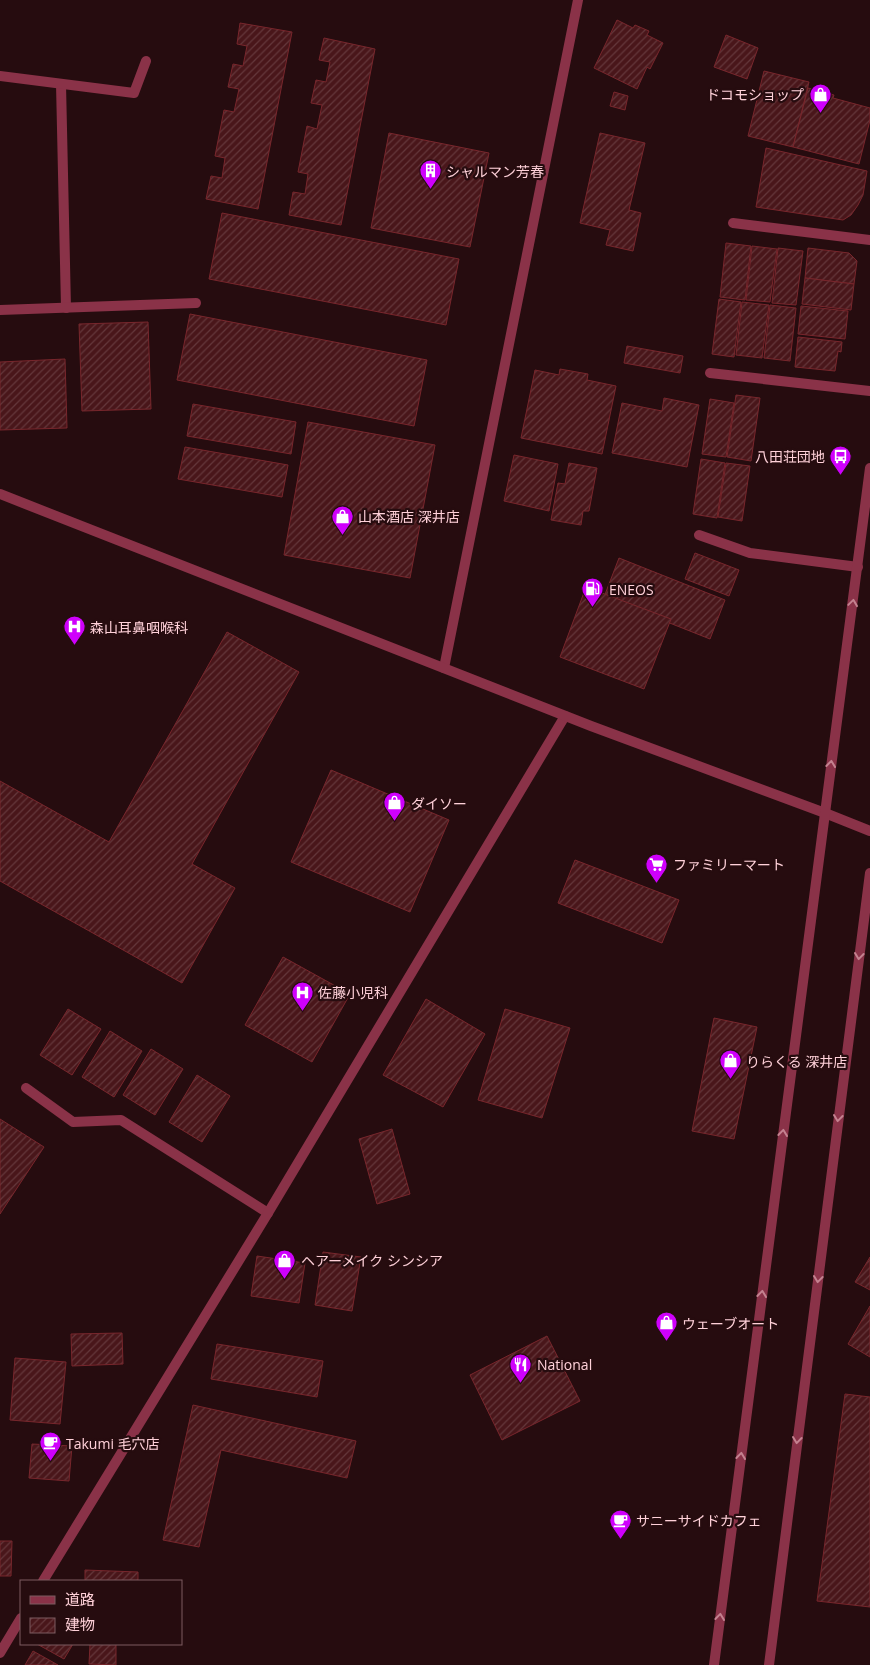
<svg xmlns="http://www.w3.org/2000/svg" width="870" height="1665" font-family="'Open Sans','Noto Sans JP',sans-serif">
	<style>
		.building { fill: url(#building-hatch); stroke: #78262c }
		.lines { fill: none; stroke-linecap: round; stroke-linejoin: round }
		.service { stroke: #8a3248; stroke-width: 10 }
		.minor { stroke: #8a3248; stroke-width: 10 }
		.tertiary { stroke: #8a3248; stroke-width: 10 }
		.oneway { stroke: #c48290 }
		.labels { text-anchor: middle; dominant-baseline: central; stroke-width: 4.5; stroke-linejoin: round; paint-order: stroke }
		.poi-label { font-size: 14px; fill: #ffd1d9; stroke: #260c0f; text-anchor: start }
	</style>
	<defs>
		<pattern id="building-hatch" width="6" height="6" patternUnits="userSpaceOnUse" patternTransform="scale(1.25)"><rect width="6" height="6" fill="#49161a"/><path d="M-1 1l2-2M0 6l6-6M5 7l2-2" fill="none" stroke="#64373b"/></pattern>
	</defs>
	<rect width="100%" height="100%" fill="#260c0f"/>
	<g class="building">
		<path d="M617,20L633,28L635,25L649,31L647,35L663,43L650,69L647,67L637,89L594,68Z"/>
		<path d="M240,23L292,32L258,209L206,199L211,176L222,178L225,158L215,156L224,110L234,112L239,89L228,87L233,64L243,66L247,46L237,44Z"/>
		<path d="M726,35L758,48L747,79L714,67Z"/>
		<path d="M324,38L375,49L341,225L289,215L293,192L305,194L308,174L298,172L307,126L317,129L322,105L311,103L316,80L326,82L330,62L319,60Z"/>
		<path d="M764,71L809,82L793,147L748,136Z"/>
		<path d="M808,88L834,95L833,98L870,108V120L859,164L793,147Z"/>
		<path d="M614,92L628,96L625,110L610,106Z"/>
		<path d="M389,133L489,153L470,247L371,228Z"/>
		<path d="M600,133L645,143L629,210L641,213L633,251L606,245L610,230L580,223Z"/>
		<path d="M766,148L867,171L863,195L858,205L851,215L843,220L756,207Z"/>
		<path d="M222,213L459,259L446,325L209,279Z"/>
		<path d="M726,243L751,246L745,300L720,297Z"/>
		<path d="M752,246L777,249L770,302L746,300Z"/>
		<path d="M778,248L803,251L796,305L772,303Z"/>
		<path d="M808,248L849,253L857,261L854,284L805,278Z"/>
		<path d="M805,278L854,284L851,310L802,304Z"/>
		<path d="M719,299L741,302L734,357L712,354Z"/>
		<path d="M742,302L769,305L762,358L736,355Z"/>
		<path d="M770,305L796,308L790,361L764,358Z"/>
		<path d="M801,306L848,311L845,339L798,334Z"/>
		<path d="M190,314L427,360L414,426L177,380Z"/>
		<path d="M148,322L151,409L82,411L79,324Z"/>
		<path d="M798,337L842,342L841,352L838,351L835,371L795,367Z"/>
		<path d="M627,346L683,356L680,373L624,363Z"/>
		<path d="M65,359L67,428L0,430V362Z"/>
		<path d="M560,369L588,374L587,380L616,386L602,454L521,438L535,370L559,375Z"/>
		<path d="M736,395L760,398L751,461L727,457Z"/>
		<path d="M664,398L699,405L687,467L612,453L622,403L662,411Z"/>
		<path d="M710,399L734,403L726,457L702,454Z"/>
		<path d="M193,404L296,422L291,454L187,436Z"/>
		<path d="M308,422L435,445L410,578L284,555Z"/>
		<path d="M185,447L288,465L282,497L178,479Z"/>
		<path d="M514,455L558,464L549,511L504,501Z"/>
		<path d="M701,459L725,463L717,518L693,514Z"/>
		<path d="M569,463L597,468L589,511H583L581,525L551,520L558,483L565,484Z"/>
		<path d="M726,463L750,466L742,521L718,517Z"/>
		<path d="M695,553L739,570L729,596L685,579Z"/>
		<path d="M619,558L725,600L710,639L604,597Z"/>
		<path d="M586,587L671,619L644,689L560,657Z"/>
		<path d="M227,632L299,672L192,864L235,888L182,983L0,881V781L109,842Z"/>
		<path d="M331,770L449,820L410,912L291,862Z"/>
		<path d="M575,860L679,900L662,943L558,903Z"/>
		<path d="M283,957L350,994L312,1062L245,1025Z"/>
		<path d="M426,999L485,1034L443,1107L383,1075Z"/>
		<path d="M68,1009L101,1029L72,1075L40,1055Z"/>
		<path d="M505,1009L570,1028L542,1118L478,1100Z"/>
		<path d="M714,1018L757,1027L734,1139L692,1131Z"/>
		<path d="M110,1031L142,1051L114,1097L82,1077Z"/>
		<path d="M151,1049L183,1069L155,1115L123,1095Z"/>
		<path d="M197,1075L230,1096L202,1142L169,1122Z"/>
		<path d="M0,1119L44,1147L0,1214Z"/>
		<path d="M392,1129L410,1194L377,1204L359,1139Z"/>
		<path d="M323,1252L361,1257L352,1311L315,1305Z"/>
		<path d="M257,1256L305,1263L299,1303L251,1296Z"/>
		<path d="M870,1257V1290L855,1282Z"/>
		<path d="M870,1306V1357L848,1344Z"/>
		<path d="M122,1333L123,1364L72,1366L71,1334Z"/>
		<path d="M547,1336L580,1401L502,1440L470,1375Z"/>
		<path d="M217,1344L323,1361L317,1397L211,1379Z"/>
		<path d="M15,1358L66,1362L60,1424L10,1420Z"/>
		<path d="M845,1394L870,1397V1607L817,1601Z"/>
		<path d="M193,1405L356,1441L347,1478L221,1450L199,1547L163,1540Z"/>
		<path d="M32,1444L72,1446L69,1481L29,1478Z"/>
		<path d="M0,1541H12L11,1576H0Z"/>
		<path d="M85,1570L138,1572V1581H85Z"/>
		<path d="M37,1644H73L64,1659Z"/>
		<path d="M90,1644H116V1665L89,1664Z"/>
		<path d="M33,1651L58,1665H25Z"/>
	</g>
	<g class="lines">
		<g class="service">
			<path d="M61,84L66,308"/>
			<path d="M733,223L870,240"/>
			<path d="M710,373L870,391"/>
			<path d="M699,535L750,553L858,567"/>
		</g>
		<g class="minor">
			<path d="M0,76L134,93L146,61"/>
			<path d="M0,310L196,303"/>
			<path d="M444,668L578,0"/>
			<path d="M26,1088L73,1122L121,1120L268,1213"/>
			<path d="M43,1581L268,1213L565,716"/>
			<path d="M0,1653L21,1618"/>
		</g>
		<g class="tertiary">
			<path d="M0,494L591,726L825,813L870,831"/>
			<path d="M714,1665L870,468"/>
			<path d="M769,1665L870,873"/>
		</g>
	</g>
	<defs><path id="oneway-chevron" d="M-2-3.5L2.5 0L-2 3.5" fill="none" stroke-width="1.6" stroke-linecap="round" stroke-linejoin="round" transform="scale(1.25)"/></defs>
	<g class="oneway">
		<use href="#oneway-chevron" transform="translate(853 603) rotate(-82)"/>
		<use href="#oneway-chevron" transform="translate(831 764) rotate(-83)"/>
		<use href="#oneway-chevron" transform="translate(859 956) rotate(97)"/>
		<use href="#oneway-chevron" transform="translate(838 1118) rotate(97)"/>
		<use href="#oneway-chevron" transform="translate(783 1133) rotate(-83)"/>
		<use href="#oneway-chevron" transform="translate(818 1279) rotate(97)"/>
		<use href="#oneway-chevron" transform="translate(762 1294) rotate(-83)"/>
		<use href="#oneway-chevron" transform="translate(797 1440) rotate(97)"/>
		<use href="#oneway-chevron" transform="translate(741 1456) rotate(-83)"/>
		<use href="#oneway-chevron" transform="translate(720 1617) rotate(-83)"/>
	</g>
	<defs>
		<symbol id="shop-pin" viewBox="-11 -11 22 30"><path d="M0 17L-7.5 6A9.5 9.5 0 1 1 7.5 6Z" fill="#cf00fc" stroke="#260c0f"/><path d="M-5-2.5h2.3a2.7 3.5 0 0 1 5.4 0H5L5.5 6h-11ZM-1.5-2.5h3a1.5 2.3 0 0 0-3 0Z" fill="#fff"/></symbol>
		<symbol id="building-pin" viewBox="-11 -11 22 30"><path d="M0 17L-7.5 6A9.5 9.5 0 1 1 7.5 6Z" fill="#cf00fc" stroke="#260c0f"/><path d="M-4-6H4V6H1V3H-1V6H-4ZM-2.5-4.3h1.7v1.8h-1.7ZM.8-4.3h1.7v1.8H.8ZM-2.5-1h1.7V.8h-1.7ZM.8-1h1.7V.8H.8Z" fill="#fff"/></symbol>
		<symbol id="bus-pin" viewBox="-11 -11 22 30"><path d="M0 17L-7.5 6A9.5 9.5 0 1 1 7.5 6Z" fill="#cf00fc" stroke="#260c0f"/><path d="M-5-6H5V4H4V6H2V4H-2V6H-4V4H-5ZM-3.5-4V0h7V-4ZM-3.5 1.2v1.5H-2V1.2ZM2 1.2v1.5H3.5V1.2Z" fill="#fff"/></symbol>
		<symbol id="fuel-pin" viewBox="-11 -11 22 30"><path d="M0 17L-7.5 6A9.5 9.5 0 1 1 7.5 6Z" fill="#cf00fc" stroke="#260c0f"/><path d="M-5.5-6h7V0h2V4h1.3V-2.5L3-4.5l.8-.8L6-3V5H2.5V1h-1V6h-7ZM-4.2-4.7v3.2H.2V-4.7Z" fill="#fff"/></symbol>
		<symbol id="hospital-pin" viewBox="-11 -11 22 30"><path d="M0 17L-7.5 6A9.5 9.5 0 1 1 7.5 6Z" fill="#cf00fc" stroke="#260c0f"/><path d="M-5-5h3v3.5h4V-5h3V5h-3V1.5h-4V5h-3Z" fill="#fff"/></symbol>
		<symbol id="supermarket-pin" viewBox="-11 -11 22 30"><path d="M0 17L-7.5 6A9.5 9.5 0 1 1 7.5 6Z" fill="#cf00fc" stroke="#260c0f"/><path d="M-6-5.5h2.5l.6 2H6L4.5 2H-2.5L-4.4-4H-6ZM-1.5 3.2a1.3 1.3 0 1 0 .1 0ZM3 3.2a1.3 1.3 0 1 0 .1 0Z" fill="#fff"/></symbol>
		<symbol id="restaurant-pin" viewBox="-11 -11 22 30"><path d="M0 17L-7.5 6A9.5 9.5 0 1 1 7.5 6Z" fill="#cf00fc" stroke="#260c0f"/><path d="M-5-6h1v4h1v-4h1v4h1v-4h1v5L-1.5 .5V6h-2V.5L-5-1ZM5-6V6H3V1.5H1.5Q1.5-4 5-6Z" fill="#fff"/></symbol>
		<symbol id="cafe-pin" viewBox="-11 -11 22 30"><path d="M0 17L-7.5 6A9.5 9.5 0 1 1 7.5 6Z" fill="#cf00fc" stroke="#260c0f"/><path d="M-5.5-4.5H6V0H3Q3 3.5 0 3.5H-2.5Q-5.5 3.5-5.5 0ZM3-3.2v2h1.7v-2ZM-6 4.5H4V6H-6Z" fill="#fff"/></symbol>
	</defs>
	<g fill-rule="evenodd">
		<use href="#shop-pin" x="808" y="82" width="25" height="34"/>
		<use href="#building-pin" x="418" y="158" width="25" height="34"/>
		<use href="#bus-pin" x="828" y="444" width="25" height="34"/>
		<use href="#shop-pin" x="330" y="504" width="25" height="34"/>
		<use href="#fuel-pin" x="580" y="576" width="25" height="34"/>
		<use href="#hospital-pin" x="62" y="614" width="25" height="34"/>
		<use href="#shop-pin" x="382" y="790" width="25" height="34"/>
		<use href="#supermarket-pin" x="644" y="852" width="25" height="34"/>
		<use href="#hospital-pin" x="290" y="980" width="25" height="34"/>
		<use href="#shop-pin" x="718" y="1048" width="25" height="34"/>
		<use href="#shop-pin" x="272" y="1248" width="25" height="34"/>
		<use href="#shop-pin" x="654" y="1310" width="25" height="34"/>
		<use href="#restaurant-pin" x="508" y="1352" width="25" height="34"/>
		<use href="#cafe-pin" x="38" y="1430" width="25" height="34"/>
		<use href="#cafe-pin" x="608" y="1508" width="25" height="34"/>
	</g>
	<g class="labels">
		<g class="poi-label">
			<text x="804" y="94" text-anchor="end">ドコモショップ</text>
			<text x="446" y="171">シャルマン芳春</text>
			<text x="825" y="456" text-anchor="end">八田荘団地</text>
			<text x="358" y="516">山本酒店 深井店</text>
			<text x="609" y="589">ENEOS</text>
			<text x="90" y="627">森山耳鼻咽喉科</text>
			<text x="411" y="803">ダイソー</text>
			<text x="673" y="864">ファミリーマート</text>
			<text x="318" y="992">佐藤小児科</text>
			<text x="746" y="1061">りらくる 深井店</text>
			<text x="301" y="1260">ヘアーメイク シンシア</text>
			<text x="682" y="1323">ウェーブオート</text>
			<text x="537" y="1364">National</text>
			<text x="66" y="1443">Takumi 毛穴店</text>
			<text x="636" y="1520">サニーサイドカフェ</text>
		</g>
	</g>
	<rect x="20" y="1580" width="162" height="65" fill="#260c0f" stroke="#7d5b60"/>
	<rect x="30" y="1596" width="25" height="8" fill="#8a3248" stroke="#7d5b60"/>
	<text x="65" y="1605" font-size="15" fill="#ffd1d9">道路</text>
	<rect x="30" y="1618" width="25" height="15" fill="url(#building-hatch)" stroke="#7d5b60"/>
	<text x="65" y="1630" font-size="15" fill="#ffd1d9">建物</text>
</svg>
